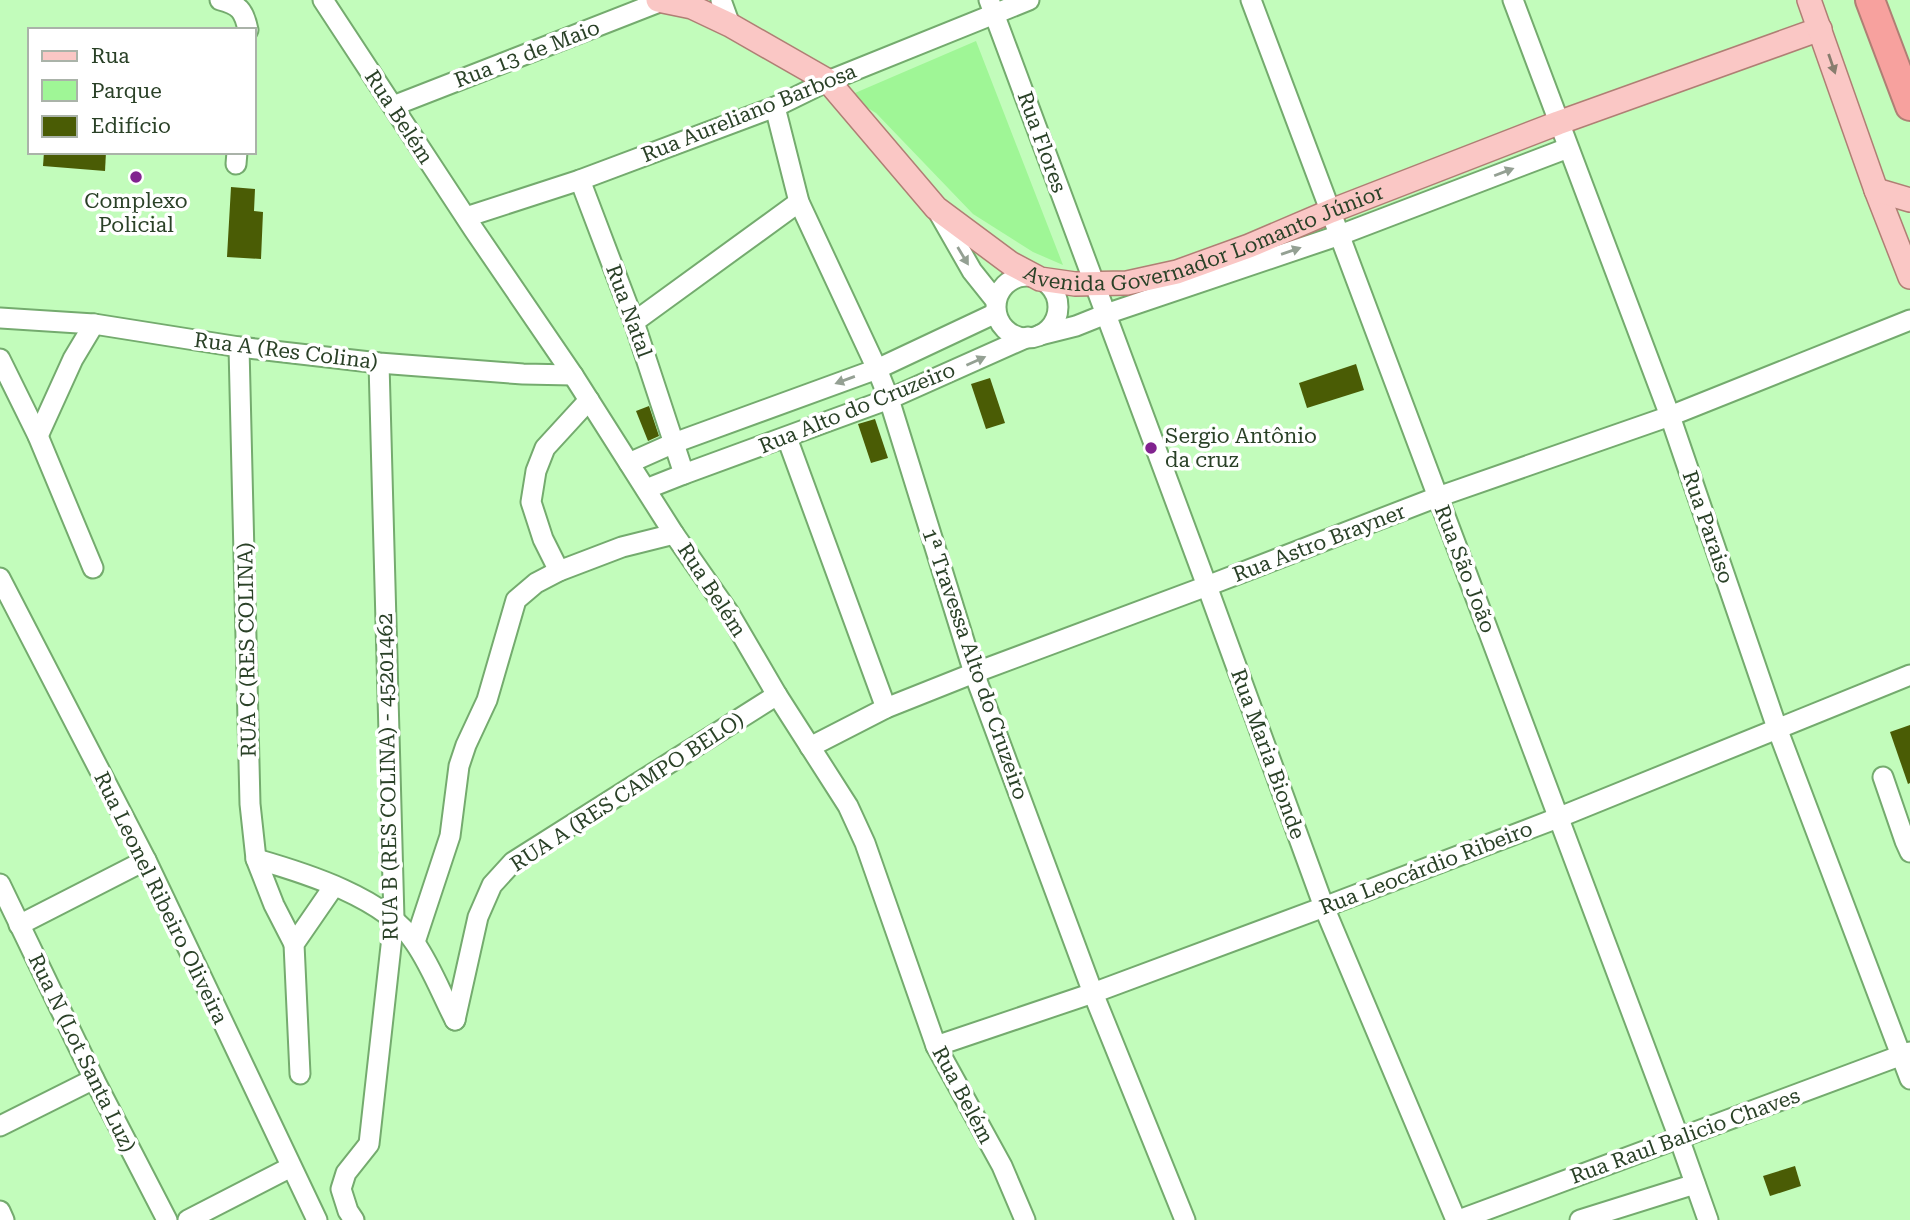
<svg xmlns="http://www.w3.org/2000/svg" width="1910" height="1220" font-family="'Roboto Serif',serif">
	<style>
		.green { fill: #9ff696 }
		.building { fill: #4a5c05 }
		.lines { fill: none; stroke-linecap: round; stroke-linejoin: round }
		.minor-casing { stroke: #74ab6e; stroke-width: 23 }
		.major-casing { stroke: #af7f74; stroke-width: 26 }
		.highway-casing { stroke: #af7f74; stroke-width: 32 }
		.minor { stroke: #fff; stroke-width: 19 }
		.major { stroke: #fac7c5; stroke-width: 23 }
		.highway { stroke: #f7a19e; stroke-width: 28 }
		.oneway { fill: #887d6e }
		.oneway2 { fill: #94a093 }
		.poi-dot { fill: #81238f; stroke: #fff; stroke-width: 2.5 }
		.labels { text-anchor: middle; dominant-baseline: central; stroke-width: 7; stroke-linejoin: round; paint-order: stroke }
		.street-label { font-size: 21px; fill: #2a4127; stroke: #fff }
		.poi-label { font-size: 21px; fill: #2a4127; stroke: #fff }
	</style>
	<rect width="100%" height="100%" fill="#c2fcbb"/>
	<path class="green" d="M976,41L1063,265L1033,252L973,214L876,113L848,96Z"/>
	<g class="building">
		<path d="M44,152H106L105,171L43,166Z"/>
		<path d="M231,187L255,189L254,211L263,212L261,259L227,257Z"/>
		<path d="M1356,364L1364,390L1307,408L1299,383Z"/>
		<path d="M990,378L1005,423L986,429L971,384Z"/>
		<path d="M649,406L659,436L648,441L636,411Z"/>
		<path d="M875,419L888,458L871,463L858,424Z"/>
		<path d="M1910,725V783L1908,784L1890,732Z"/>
		<path d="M1795,1166L1801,1186L1770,1196L1763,1176Z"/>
	</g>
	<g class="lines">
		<defs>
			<g id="minor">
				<path d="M220,0C239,5 244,10 248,30"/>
				<path d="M323,0L474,230L573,375L674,534L729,613L777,695L848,806L865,843L936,1046L1002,1166L1025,1220"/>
				<path d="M721,0L730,25"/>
				<path d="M989,0L1207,586L1324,907L1456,1220"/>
				<path d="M1251,0L1679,1138L1708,1220"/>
				<path d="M1513,0L1670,416L1777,728L1910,1079"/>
				<path d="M393,106L662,1"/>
				<path d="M775,107L799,202L877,369L889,399L974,673L1093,993L1185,1220"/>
				<path d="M236,164L237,152"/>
				<path d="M580,180L634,322L684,474"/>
				<path d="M936,208L972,271L996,301"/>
				<path d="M466,217L580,180L775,107L828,81L1029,0"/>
				<circle cx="1027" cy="307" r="31"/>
				<path d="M0,318L94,324L239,347L379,363L523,374L573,375"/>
				<path d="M634,322L799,202"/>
				<path d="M1040,335L1076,326L1106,314L1340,235L1568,148"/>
				<path d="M239,347L250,804L256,859L274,905L294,944"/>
				<path d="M0,359L38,436L93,568"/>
				<path d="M38,436L73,359L94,324"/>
				<path d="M787,438L886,708"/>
				<path d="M629,463L674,443L877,369L996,313"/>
				<path d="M646,489L684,474L889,399L1028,337"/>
				<path d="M559,571L543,539L531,502L536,471L545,448L589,400"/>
				<path d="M0,578L146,860L317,1220"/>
				<path d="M810,747L886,708L974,673L1207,586L1432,499L1670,416L1910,320"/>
				<path d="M1883,777L1905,841L1910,852"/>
				<path d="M256,859C305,873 386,898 415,943C431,966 442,995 455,1020"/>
				<path d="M0,884L94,1079L167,1220"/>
				<path d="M19,925L146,860"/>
				<path d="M415,942L450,836L459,766L466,745L487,700L516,600L536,583L559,571L622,547L674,534"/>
				<path d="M455,1020L478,917L492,885L513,862L777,695"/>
				<path d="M936,1046L1093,993L1324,907L1555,819L1910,675"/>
				<path d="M300,1074L294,944L334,886"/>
				<path d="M0,1126L94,1079"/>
				<path d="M0,1211L4,1220"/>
				<path d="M188,1220L291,1167"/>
				<path d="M354,1220L348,1211L341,1189L346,1173L369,1144L394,919L379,363"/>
				<path d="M1459,1220L1910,1052"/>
				<path d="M1580,1220L1695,1184"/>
			</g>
			<g id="major">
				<path id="s1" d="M658,0L692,7L730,25L828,81L936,208L1010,263L1040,279L1075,284L1127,283L1177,272L1249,246L1331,211L1558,123L1820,29"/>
				<path d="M1809,0L1876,190L1910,277"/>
				<path d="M1876,190L1910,200"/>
			</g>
			<path id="highway" d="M1870,0L1910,106"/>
		</defs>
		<use href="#minor" class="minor-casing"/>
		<use href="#major" class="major-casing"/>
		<use href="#highway" class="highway-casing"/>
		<use href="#minor" class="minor"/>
		<use href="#major" class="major"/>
		<use href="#highway" class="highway"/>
	</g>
	<defs><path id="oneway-solid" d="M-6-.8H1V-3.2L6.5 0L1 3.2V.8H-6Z" transform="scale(1.75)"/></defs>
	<use class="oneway" href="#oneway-solid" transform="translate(1832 64) rotate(71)"/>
	<g class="oneway2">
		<use href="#oneway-solid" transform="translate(1504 172) rotate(-21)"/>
		<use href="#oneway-solid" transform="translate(1291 251) rotate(-19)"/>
		<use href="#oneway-solid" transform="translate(963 256) rotate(59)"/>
		<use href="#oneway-solid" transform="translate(976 361) rotate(-24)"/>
		<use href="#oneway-solid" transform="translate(845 380) rotate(160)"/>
	</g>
	<g class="poi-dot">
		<circle cx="136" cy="177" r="7"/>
		<circle cx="1151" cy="448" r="7"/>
	</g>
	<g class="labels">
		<g class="street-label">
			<text transform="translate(527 54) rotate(-21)">Rua 13 de Maio</text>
			<text transform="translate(749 113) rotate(-22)">Rua Aureliano Barbosa</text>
			<text transform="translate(399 117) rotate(57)">Rua Belém</text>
			<text transform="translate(1042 142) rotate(70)">Rua Flores</text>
			<text stroke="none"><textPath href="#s1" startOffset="654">Avenida Governador Lomanto Júnior</textPath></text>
			<text transform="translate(629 311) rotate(70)">Rua Natal</text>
			<text transform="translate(286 351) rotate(7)">Rua A (Res Colina)</text>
			<text transform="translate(857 408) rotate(-22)">Rua Alto do Cruzeiro</text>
			<text transform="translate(1708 527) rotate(71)">Rua Paraiso</text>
			<text transform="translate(1319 543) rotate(-21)">Rua Astro Brayner</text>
			<text transform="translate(1465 569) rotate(69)">Rua São João</text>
			<text transform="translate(712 590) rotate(57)">Rua Belém</text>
			<text transform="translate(247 650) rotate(-91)">RUA C (RES COLINA)</text>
			<text transform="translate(975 664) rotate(71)">1ª Travessa Alto do Cruzeiro</text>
			<text transform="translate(1268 754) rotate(70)">Rua Maria Bionde</text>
			<text transform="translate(388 777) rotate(-91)">RUA B (RES COLINA) - 45201462</text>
			<text transform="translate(627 792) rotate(-33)">RUA A (RES CAMPO BELO)</text>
			<text transform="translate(1426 868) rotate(-21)">Rua Leocárdio Ribeiro</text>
			<text transform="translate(161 898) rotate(64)">Rua Leonel Ribeiro Oliveira</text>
			<text transform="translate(82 1053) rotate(64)">Rua N (Lot Santa Luz)</text>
			<text transform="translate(963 1095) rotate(62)">Rua Belém</text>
			<text transform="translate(1685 1136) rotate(-20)">Rua Raul Balicio Chaves</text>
		</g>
		<g class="poi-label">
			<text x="136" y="201">Complexo<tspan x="136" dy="24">Policial</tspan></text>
			<text x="1165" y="436" text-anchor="start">Sergio Antônio<tspan x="1165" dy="24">da cruz</tspan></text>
		</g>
	</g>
	<rect x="28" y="28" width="228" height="126" fill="#ffffff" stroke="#aab3a9" stroke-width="2"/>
	<rect x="42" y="51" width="35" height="10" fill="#fac7c5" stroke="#aab3a9" stroke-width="2"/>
	<text x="91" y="63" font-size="21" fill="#2a4127">Rua</text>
	<rect x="42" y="80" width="35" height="21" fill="#9ff696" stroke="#aab3a9" stroke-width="2"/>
	<text x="91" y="98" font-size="21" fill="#2a4127">Parque</text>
	<rect x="42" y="116" width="35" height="21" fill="#4a5c05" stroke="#aab3a9" stroke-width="2"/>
	<text x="91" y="133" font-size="21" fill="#2a4127">Edifício</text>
</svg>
